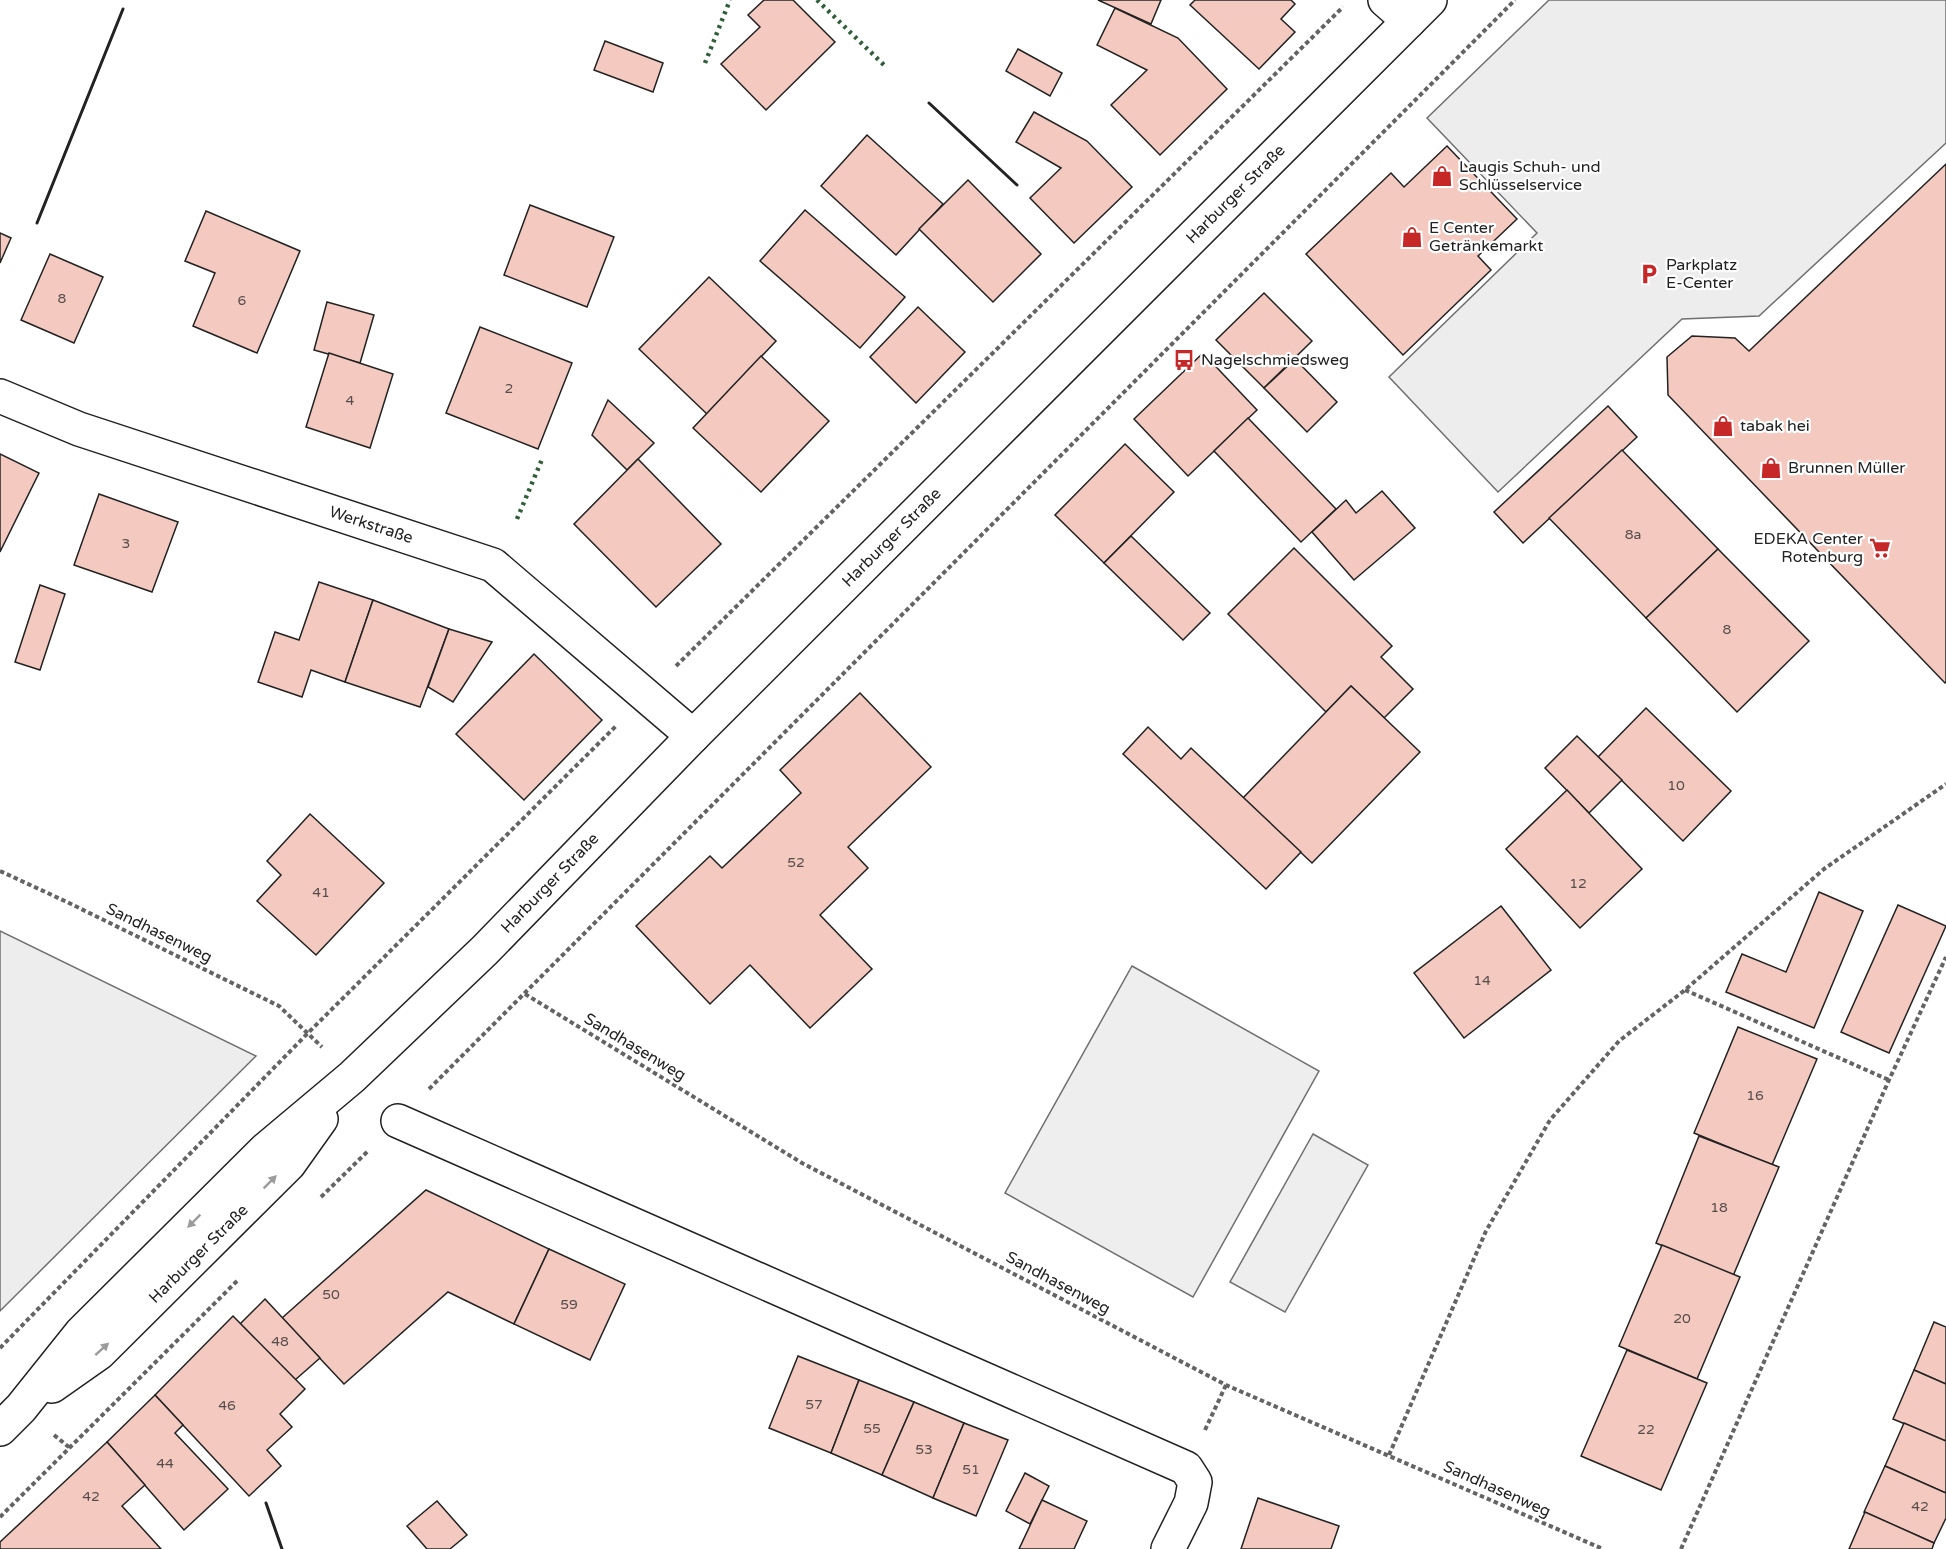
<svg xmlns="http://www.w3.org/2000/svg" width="1946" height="1549" font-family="'Varela Round',sans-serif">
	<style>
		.green { fill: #eee; stroke: #6f6f6f; stroke-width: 1.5 }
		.parking { fill: #ededed; stroke: #6f6f6f; stroke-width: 1.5 }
		.building { fill: #f3c9c0; stroke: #222; stroke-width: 1.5 }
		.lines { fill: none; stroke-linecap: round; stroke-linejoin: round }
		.minor-casing { stroke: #222; stroke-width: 36 }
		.major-casing { stroke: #222; stroke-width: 36 }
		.path { stroke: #646464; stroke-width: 4; stroke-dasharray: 4.5 3; stroke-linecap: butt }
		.minor { stroke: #fff; stroke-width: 33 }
		.major { stroke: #fff; stroke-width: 33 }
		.hedge { stroke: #2f5e38; stroke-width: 4.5; stroke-dasharray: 3 4.5; stroke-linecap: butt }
		.wall { stroke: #222; stroke-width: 3 }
		.oneway { fill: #9c9c9c }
		.labels { text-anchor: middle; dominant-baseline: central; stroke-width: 4.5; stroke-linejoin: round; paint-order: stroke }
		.number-label { font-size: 14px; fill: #564c4a }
		.poi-label { font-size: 16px; fill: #222; stroke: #fff; text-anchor: start }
		.street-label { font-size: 16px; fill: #222; stroke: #fff }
	</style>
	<rect width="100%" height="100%" fill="#fff"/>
	<g class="green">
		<path d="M1132,966L1319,1071L1193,1297L1005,1193Z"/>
		<path d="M1313,1134L1368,1165L1285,1312L1230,1282Z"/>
	</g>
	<g class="parking">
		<path d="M1549,0H1946V143L1759,316L1682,319L1498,492L1389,377L1537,233L1427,118Z"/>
		<path d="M0,931L256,1056L0,1311Z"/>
	</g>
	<g class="building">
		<path d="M764,0H793L835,42L766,110L721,64L760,27L748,15Z"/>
		<path d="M1098,0H1161L1151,24Z"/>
		<path d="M1195,0H1291L1295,4L1281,19L1295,32L1259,69L1190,5Z"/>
		<path d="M1115,8L1178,38L1227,89L1160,155L1111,105L1147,70L1097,45Z"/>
		<path d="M605,41L663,63L653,92L594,70Z"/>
		<path d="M1018,49L1062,73L1050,96L1006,71Z"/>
		<path d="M1034,112L1087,141L1132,187L1074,243L1030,198L1061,168L1016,142Z"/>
		<path d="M867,135L943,204L896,255L821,186Z"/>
		<path d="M1447,146L1517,219L1478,256L1491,270L1403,355L1306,254L1391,173L1404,187Z"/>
		<path d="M1946,164V682L1945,683L1668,395L1667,357L1692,336L1735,338L1749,351Z"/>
		<path d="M968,180L1041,254L993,302L919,229Z"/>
		<path d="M530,205L614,237L587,307L504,275Z"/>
		<path d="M805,210L905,297L860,348L760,261Z"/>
		<path d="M206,211L300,251L257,353L193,326L215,273L185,261Z"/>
		<path d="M0,233L11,238L0,263Z"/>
		<path d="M50,254L103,277L74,343L21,320Z"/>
		<path d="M709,277L776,341L707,414L639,349Z"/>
		<path d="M1264,293L1312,341L1264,388L1216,340Z"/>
		<path d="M327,302L374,315L360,363L314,350Z"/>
		<path d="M918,307L965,352L916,403L870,357Z"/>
		<path d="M480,327L572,363L538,449L446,413Z"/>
		<path d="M329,353L393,374L370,448L306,427Z"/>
		<path d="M1203,353L1257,410L1188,476L1134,419Z"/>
		<path d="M761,356L829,421L761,492L693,428Z"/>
		<path d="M1295,359L1337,402L1307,432L1264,388Z"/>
		<path d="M608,400L654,443L627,470L592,435Z"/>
		<path d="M1608,406L1637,437L1523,543L1494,512Z"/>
		<path d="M1248,418L1336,509L1301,542L1214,451Z"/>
		<path d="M1125,444L1174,492L1104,563L1055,515Z"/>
		<path d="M1622,450L1718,549L1646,618L1549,518Z"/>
		<path d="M0,454L39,473L0,552Z"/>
		<path d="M638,459L721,544L656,607L574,524Z"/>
		<path d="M1382,491L1415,528L1354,580L1312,532L1346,500L1356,513Z"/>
		<path d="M99,494L178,522L152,592L74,565Z"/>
		<path d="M1131,536L1210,613L1183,640L1104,563Z"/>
		<path d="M1294,548L1392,646L1381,657L1413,689L1384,718L1351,686L1326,712L1228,614Z"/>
		<path d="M1718,549L1809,641L1737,712L1646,618Z"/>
		<path d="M319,582L373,600L345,682L311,670L302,697L258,682L275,632L299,640Z"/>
		<path d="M40,585L65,594L40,670L15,662Z"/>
		<path d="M373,600L449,629L420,707L345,682Z"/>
		<path d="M449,629L492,642L453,702L428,687Z"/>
		<path d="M534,654L602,720L524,800L456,734Z"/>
		<path d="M1351,686L1420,752L1312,863L1243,798Z"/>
		<path d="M860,693L931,767L848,847L868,868L820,915L872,969L810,1028L750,965L710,1004L636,926L710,856L722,868L801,793L780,770Z"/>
		<path d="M1646,708L1731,791L1683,841L1598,757Z"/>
		<path d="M1148,727L1181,759L1191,748L1301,852L1266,889L1123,754Z"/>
		<path d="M1577,736L1622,780L1589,813L1545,768Z"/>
		<path d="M1567,790L1642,869L1580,928L1506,849Z"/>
		<path d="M310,814L384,883L316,955L257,901L281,875L267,861Z"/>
		<path d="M1819,892L1863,911L1814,1028L1726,992L1742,954L1786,972Z"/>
		<path d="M1898,905L1946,926L1889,1053L1841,1032Z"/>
		<path d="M1501,906L1551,970L1464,1038L1414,973Z"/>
		<path d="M1738,1027L1817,1059L1772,1165L1694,1133Z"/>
		<path d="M1699,1136L1779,1167L1733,1276L1656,1243Z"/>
		<path d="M426,1190L549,1249L514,1324L448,1292L344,1384L282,1318Z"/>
		<path d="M1662,1245L1740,1277L1697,1379L1619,1346Z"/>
		<path d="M549,1249L625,1284L590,1360L514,1324Z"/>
		<path d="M265,1299L320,1358L295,1380L240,1324Z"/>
		<path d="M233,1316L305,1389L280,1414L292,1427L267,1450L281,1466L249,1496L155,1395Z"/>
		<path d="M1934,1322L1946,1327V1384L1914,1370Z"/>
		<path d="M1627,1350L1707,1383L1661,1490L1581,1456Z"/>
		<path d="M798,1356L859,1380L831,1453L769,1428Z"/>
		<path d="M1914,1370L1946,1384V1441L1893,1419Z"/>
		<path d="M859,1380L914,1402L882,1475L831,1453Z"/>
		<path d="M155,1395L183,1425L175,1433L228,1489L184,1530L107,1442Z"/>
		<path d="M914,1402L964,1423L933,1498L882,1475Z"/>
		<path d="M964,1423L1008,1440L976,1516L933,1498Z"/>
		<path d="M1904,1423L1946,1441V1493L1885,1466Z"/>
		<path d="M107,1442L145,1485L122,1506L161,1549H0V1542Z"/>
		<path d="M1885,1466L1946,1493V1518L1934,1543L1864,1512Z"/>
		<path d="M1025,1473L1049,1486L1030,1524L1006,1511Z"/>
		<path d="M1258,1498L1339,1526L1331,1549H1241Z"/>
		<path d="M1042,1500L1087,1521L1074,1549H1019Z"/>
		<path d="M437,1501L467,1535L450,1549H427L407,1526Z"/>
		<path d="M1865,1512L1934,1543L1932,1549H1849Z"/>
	</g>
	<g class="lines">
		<defs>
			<g id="minor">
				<path d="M1385,0L1409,21"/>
				<path id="s1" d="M0,396L79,429L493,565L693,736"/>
				<path d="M398,1121L1186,1468L1195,1482L1191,1503L1168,1549"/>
			</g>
			<g id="major">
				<path id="s2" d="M52,1386L99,1353L289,1164L321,1119"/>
				<path id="s3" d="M0,1429L21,1408L81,1333L265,1150L352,1077L485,950L693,736L1430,0"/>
			</g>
		</defs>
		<use href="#minor" class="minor-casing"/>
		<use href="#major" class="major-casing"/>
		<g class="path">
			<path d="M676,666L1343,7"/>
			<path d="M0,871L67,902L279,1006L322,1047"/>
			<path d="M1685,990L1889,1080"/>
			<path d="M525,994L802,1163L1226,1385L1603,1549"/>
			<path d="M429,1089L1515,0"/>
			<path d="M321,1197L369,1150"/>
			<path d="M0,1348L308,1033L616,726"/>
			<path d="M1205,1430L1226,1385"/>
			<path d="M54,1435L70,1448"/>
			<path d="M1389,1455L1486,1231L1550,1120L1619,1041L1685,990L1824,869L1946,784"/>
			<path d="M0,1517L239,1279"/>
			<path d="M1681,1549L1889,1080L1946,957"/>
		</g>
		<use href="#minor" class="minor"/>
		<use href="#major" class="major"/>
		<g class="hedge">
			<path d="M817,0L885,66"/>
			<path d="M705,63L730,0"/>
			<path d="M517,519L543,457"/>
		</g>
		<g class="wall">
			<path d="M929,103L1017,185"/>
			<path d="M37,223L123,9"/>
			<path d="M266,1503L282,1549"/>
		</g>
	</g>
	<defs><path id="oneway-solid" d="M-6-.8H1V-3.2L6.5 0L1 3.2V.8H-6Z" transform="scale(1.5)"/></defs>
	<g class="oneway">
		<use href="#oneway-solid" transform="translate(270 1182) rotate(-45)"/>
		<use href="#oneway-solid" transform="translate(194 1221) rotate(135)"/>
		<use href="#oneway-solid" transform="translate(102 1349) rotate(-42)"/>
	</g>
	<defs>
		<symbol id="shop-bare" viewBox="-9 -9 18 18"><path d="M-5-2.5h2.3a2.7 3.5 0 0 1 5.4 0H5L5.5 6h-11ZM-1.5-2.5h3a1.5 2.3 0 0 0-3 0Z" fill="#c62828" stroke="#fff" stroke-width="2.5" paint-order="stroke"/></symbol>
		<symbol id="parking-bare" viewBox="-9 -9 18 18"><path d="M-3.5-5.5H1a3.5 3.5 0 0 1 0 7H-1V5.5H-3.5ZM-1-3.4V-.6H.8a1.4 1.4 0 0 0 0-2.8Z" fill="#c62828" stroke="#fff" stroke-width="2.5" paint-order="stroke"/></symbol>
		<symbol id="bus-bare" viewBox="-9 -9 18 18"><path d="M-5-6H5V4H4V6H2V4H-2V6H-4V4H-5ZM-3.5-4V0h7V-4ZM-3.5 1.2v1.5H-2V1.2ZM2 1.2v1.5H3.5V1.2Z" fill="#c62828" stroke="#fff" stroke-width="2.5" paint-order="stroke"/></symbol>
		<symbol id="supermarket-bare" viewBox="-9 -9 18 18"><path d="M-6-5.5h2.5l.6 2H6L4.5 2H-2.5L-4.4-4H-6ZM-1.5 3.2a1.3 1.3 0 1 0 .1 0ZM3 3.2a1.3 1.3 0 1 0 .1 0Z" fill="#c62828" stroke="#fff" stroke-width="2.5" paint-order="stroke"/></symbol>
	</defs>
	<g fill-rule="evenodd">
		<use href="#shop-bare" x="1427" y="161" width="30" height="30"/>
		<use href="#shop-bare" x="1397" y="222" width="30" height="30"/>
		<use href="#parking-bare" x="1634" y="259" width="30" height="30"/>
		<use href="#bus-bare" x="1169" y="345" width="30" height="30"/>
		<use href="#shop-bare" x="1708" y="411" width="30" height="30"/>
		<use href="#shop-bare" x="1756" y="453" width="30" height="30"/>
		<use href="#supermarket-bare" x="1865" y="533" width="30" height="30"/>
	</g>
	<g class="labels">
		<g class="number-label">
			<text x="62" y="298">8</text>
			<text x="242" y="300">6</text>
			<text x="509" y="388">2</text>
			<text x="350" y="400">4</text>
			<text x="1633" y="534">8a</text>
			<text x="126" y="543">3</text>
			<text x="1727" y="629">8</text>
			<text x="1676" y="785">10</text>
			<text x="796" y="862">52</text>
			<text x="1578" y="883">12</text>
			<text x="321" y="892">41</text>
			<text x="1482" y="980">14</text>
			<text x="1755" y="1095">16</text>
			<text x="1719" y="1207">18</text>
			<text x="331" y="1294">50</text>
			<text x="569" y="1304">59</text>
			<text x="1682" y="1318">20</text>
			<text x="280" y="1341">48</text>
			<text x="814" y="1404">57</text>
			<text x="227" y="1405">46</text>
			<text x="872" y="1428">55</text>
			<text x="1646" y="1429">22</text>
			<text x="924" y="1449">53</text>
			<text x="165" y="1463">44</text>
			<text x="971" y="1469">51</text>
			<text x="91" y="1496">42</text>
			<text x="1920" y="1506">42</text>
		</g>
		<g class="poi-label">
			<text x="1459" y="167">Laugis Schuh- und<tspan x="1459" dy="18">Schlüsselservice</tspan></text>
			<text x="1429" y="228">E Center<tspan x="1429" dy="18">Getränkemarkt</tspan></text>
			<text x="1666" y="265">Parkplatz<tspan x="1666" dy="18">E-Center</tspan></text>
			<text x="1201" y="360">Nagelschmiedsweg</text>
			<text x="1740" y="426">tabak hei</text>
			<text x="1788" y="468">Brunnen Müller</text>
			<text x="1863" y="539" text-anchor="end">EDEKA Center<tspan x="1863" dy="18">Rotenburg</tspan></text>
		</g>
		<g class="street-label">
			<text stroke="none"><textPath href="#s3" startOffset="1748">Harburger Straße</textPath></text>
			<text stroke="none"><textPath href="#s1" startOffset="393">Werkstraße</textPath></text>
			<text stroke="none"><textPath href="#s3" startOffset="1262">Harburger Straße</textPath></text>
			<text stroke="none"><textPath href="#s3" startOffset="776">Harburger Straße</textPath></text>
			<text transform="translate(159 933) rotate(26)">Sandhasenweg</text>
			<text transform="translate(635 1047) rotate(31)">Sandhasenweg</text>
			<text stroke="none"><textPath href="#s2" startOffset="198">Harburger Straße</textPath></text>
			<text transform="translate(1058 1283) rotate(28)">Sandhasenweg</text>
			<text transform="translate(1497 1489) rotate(24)">Sandhasenweg</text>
		</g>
	</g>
</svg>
